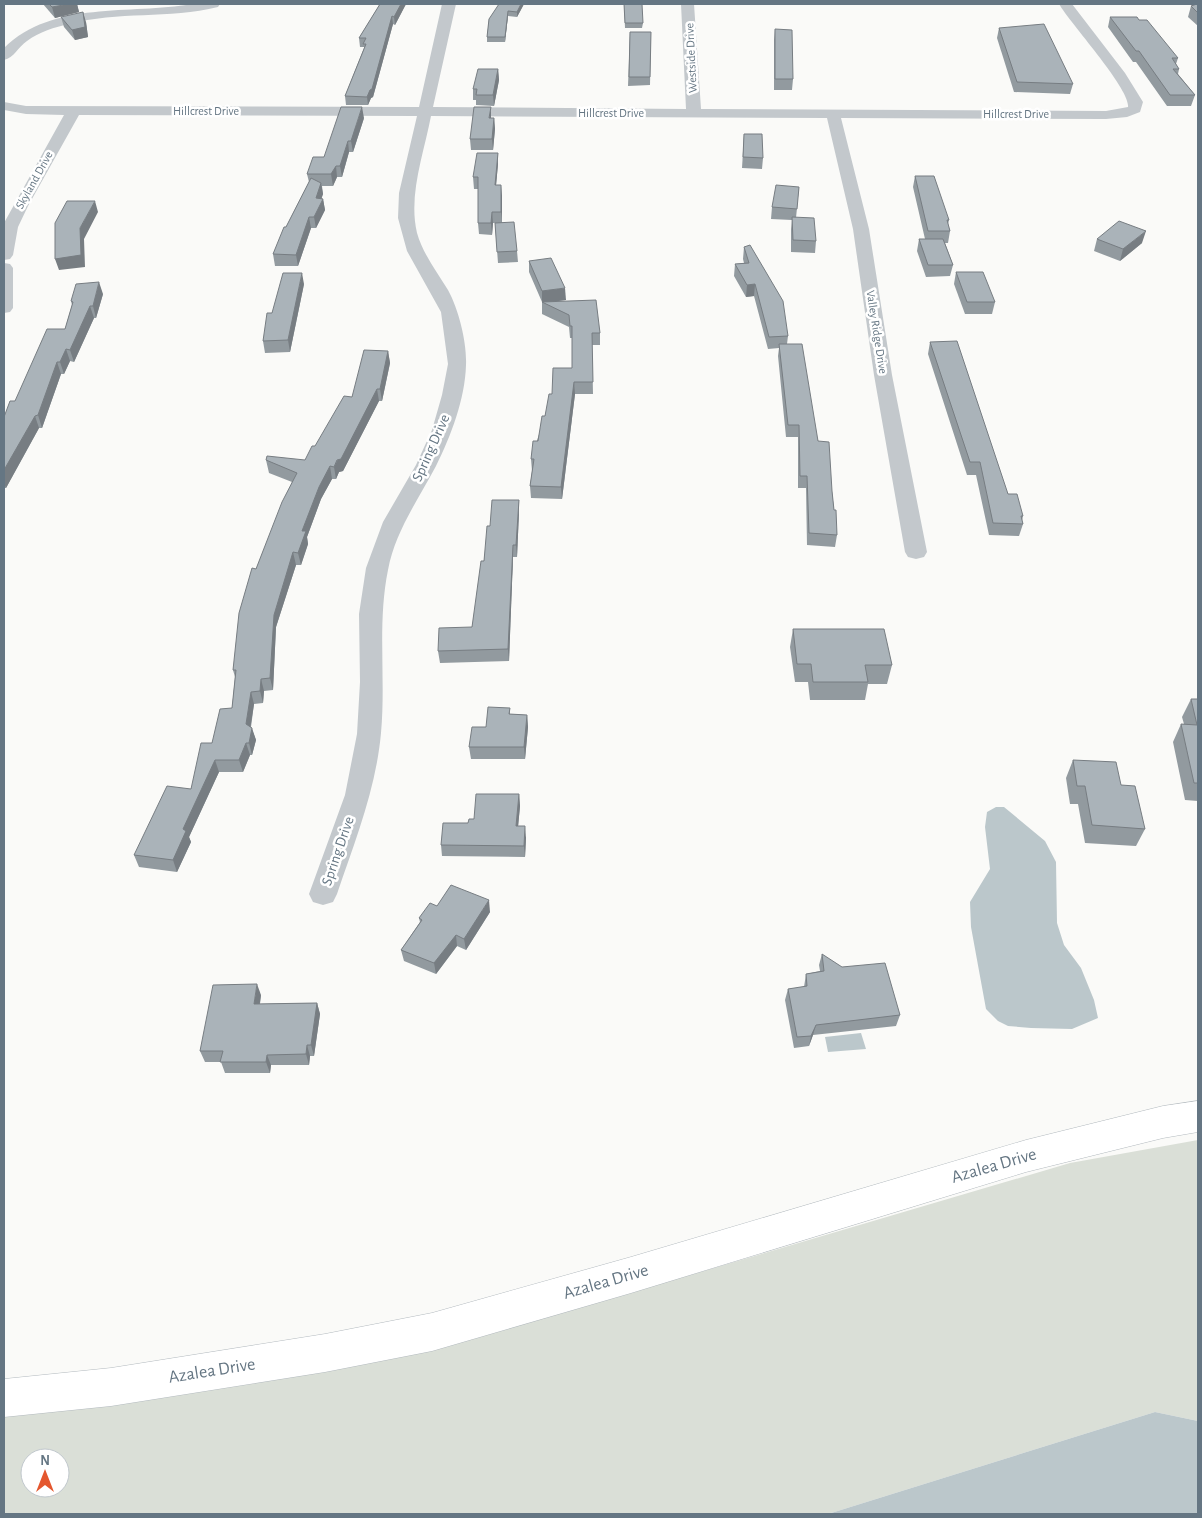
<svg xmlns="http://www.w3.org/2000/svg" width="1202" height="1518" font-family="'Alegreya Sans',sans-serif">
	<style>
		.green { fill: #dadfd7; fill-rule: evenodd }
		.water { fill: #bbc7cb }
		.lines { fill: none; stroke-linecap: round; stroke-linejoin: round }
		.secondary-casing { stroke: #b3babf; stroke-width: 1 }
		.street { fill: #c3c8cc; fill-rule: evenodd }
		.secondary { fill: #fff; fill-rule: evenodd }
		.wall { fill: #929a9f }
		.shaded-wall { fill: #777d82 }
		.building { fill: #aab3b9; stroke: #777d82 }
		.labels { text-anchor: middle; dominant-baseline: central; stroke-width: 5; stroke-linejoin: round; paint-order: stroke }
		.far-street-label { font-size: 12px; fill: #657683; stroke: #fff }
		.street-label { font-size: 15px; fill: #657683; stroke: #fff }
		.near-street-label { font-size: 18px; fill: #657683; stroke: #fff }
	</style>
	<rect width="100%" height="100%" fill="#fafaf8"/>
	<path class="green" d="M1198,1140V1421L1155,1412L828,1514H4V1414L82,1405L639,1290L1070,1163ZM30,1458H60V1488H30Z"/>
	<g class="water">
		<path d="M996,807H1004L1045,841L1056,862L1057,923L1064,945L1081,968L1094,1000L1098,1018L1072,1029L1031,1028L1008,1026L998,1021L986,1009L971,927L970,902L990,869L985,827L987,812Z"/>
		<path d="M861,1033L866,1049L828,1052L825,1037Z"/>
		<path d="M1155,1412L1198,1421V1514H828Z"/>
	</g>
	<g class="lines">
		<defs>
			<path id="secondary" d="M1198,1101V1132L1163,1138L1026,1172L631,1293L432,1351L325,1372L111,1406L4,1417V1379L111,1368L325,1334L432,1313L631,1257L1026,1140L1163,1106Z"/>
		</defs>
		<use href="#secondary" class="secondary-casing"/>
		<g class="street">
			<path d="M192,4H220L218,7C169,19 118,11 69,24C55,27 39,32 27,41C18,47 14,58 4,60V48C53,0 130,15 192,4Z"/>
			<path d="M442,4H456L433,107L686,109L681,4H694L701,109L1106,111L1128,107C1131,90 1070,23 1059,4H1072L1125,73L1143,102L1140,112L1127,117L1106,119L841,118L869,229L892,375L927,552L924,557L916,559L908,557L905,552L874,375L853,229L827,118L431,116C424,153 408,195 417,233C423,254 437,272 448,290C459,310 467,343 466,365C465,399 451,436 436,466C418,500 395,532 388,570C377,624 386,678 381,733C376,789 355,841 337,894L333,902L323,905L313,902L309,894L345,795L357,734L360,682L359,614L366,568L383,522L416,465L432,430L442,395L448,364L441,312L407,251L398,218L399,193L417,116L79,115L28,206L18,227L13,255L10,259L4,260V223L64,115L26,114L4,110V102L26,106L419,107Z"/>
			<path d="M4,263L10,264L13,268V308L10,312L4,313Z"/>
		</g>
		<use href="#secondary" class="secondary"/>
	</g>
	<g class="wall">
		<path d="M43,4H77L79,12L55,18Z"/>
		<path d="M380,4H406L395,25L393,24L373,97L371,98L368,105H346L345,96L364,48V47H360L359,38Z"/>
		<path d="M524,4L517,17L508,16L505,42H487V37L489,19Z"/>
		<path d="M624,4L643,23L642,28H625Z"/>
		<path d="M1198,4V26L1188,17L1191,6Z"/>
		<path d="M61,17L86,22L88,37L75,40L64,27Z"/>
		<path d="M1110,17L1139,20L1178,58L1176,64L1179,69L1178,74L1195,95L1191,106H1167L1136,62H1133L1108,27Z"/>
		<path d="M999,28L1073,84L1070,94L1014,92L997,38Z"/>
		<path d="M775,29L793,79L792,90H774V40Z"/>
		<path d="M630,32H651L650,85L628,86Z"/>
		<path d="M498,69L499,80L494,106L476,105V100H473V89Z"/>
		<path d="M364,118L353,152H349L342,177H337L333,186H322L323,194L321,198L323,199L325,210L316,228H311L298,266H275L273,254L286,227L309,182L307,174Z"/>
		<path d="M491,118H494L495,129L493,150H471L470,139Z"/>
		<path d="M744,134L763,158L762,169L742,168Z"/>
		<path d="M498,153V164L496,185H501L502,222L517,251L518,262L498,263L495,223H493L492,235L479,234L478,223V189H474L473,177Z"/>
		<path d="M915,176L949,220L948,224L950,231L948,243H945L953,265L950,276L926,277L917,251L919,239H925L913,187Z"/>
		<path d="M799,187L796,218L816,241L815,253L791,252V229L792,220L771,219L772,207Z"/>
		<path d="M1097,239L1142,243L1120,261L1094,251Z"/>
		<path d="M744,247L788,336L787,344L818,441L832,491L834,510L837,535L835,547L807,545L806,488H798V437H786L778,356L779,348L768,349L754,296L746,297L734,276L735,264L744,263L743,259Z"/>
		<path d="M529,261L566,300L555,301L600,333V345H592L593,394H575L562,499L531,498L530,486L532,471L531,459L552,394L572,368V338H570L569,327L542,314V302L529,272Z"/>
		<path d="M956,272L995,302L992,314H965L954,284Z"/>
		<path d="M304,284L290,352L265,353L263,341L272,313Z"/>
		<path d="M103,294L96,318H94L74,362L70,361L64,374H61L42,428H39L6,488H4V417L65,329L72,305L71,301Z"/>
		<path d="M930,342L1008,494L1023,516L1022,521L1023,524L1019,536L989,535L976,475H967L928,354Z"/>
		<path d="M388,351L390,363L382,401H379L343,471L339,472L336,479H332L321,499L307,537L308,544L301,565H296L276,627L273,690L264,691L263,703L254,704L251,727L256,740L252,755H250L243,772H219L189,837L191,842L177,872L139,867L134,855L191,789L212,743L232,708L235,677L233,670L256,569L292,482L269,473L266,460H305L352,397Z"/>
		<path d="M519,500V512L517,557H513L509,661L440,663L438,651L472,627L490,526Z"/>
		<path d="M793,629L892,665L887,684H868L865,700H810L808,682H795L790,647Z"/>
		<path d="M1191,699H1198V801L1185,800L1173,742L1181,724H1184L1182,717Z"/>
		<path d="M510,708V714L527,715L528,727L525,759H471L469,747L486,727Z"/>
		<path d="M1073,760L1121,785L1145,829L1136,846L1085,843L1078,804H1070L1066,778Z"/>
		<path d="M519,794L520,806L518,826L526,838L525,857L442,856L441,845L474,819Z"/>
		<path d="M437,906L490,912L466,950L457,946L436,974L404,961L401,950L420,922L419,918Z"/>
		<path d="M822,954L900,1015L896,1026L813,1035L809,1046L794,1048L785,1000L788,989L804,987L806,974L820,971L819,965Z"/>
		<path d="M261,995L260,1004L317,1003L320,1014L314,1056H310L309,1065H271L270,1073H225L221,1062H205L200,1051Z"/>
	</g>
	<g class="shaded-wall">
		<path d="M69,4H77L79,12L55,18L52,7Z"/>
		<path d="M401,4H406L395,25L394,17Z"/>
		<path d="M521,4H524L517,17V12Z"/>
		<path d="M508,11V16L505,42V37Z"/>
		<path d="M83,12L86,22L88,37L75,40L72,30Z"/>
		<path d="M392,16L393,24L373,97L371,98L368,105L367,97Z"/>
		<path d="M498,69L499,80L494,106L493,95Z"/>
		<path d="M362,107L364,118L353,152L351,141Z"/>
		<path d="M491,107V118H489Z"/>
		<path d="M494,118L495,129L493,150L492,139Z"/>
		<path d="M348,141L349,152L342,177L340,166Z"/>
		<path d="M498,153V164L495,197V185Z"/>
		<path d="M336,166L337,177L333,186L331,174Z"/>
		<path d="M321,183L323,194L318,210L316,198Z"/>
		<path d="M501,185L502,196V223L501,212Z"/>
		<path d="M323,199L325,210L316,228L314,217Z"/>
		<path d="M95,201L98,212L84,239L85,267L59,270L55,259L80,228Z"/>
		<path d="M492,212L493,223L492,235L491,223Z"/>
		<path d="M309,217L311,228L298,266L296,255Z"/>
		<path d="M1146,231L1142,243L1120,261L1123,249Z"/>
		<path d="M302,273L304,284L290,352L288,340Z"/>
		<path d="M99,282L103,294L96,318L93,306Z"/>
		<path d="M755,284L754,296L746,297L747,285Z"/>
		<path d="M565,288L566,300L544,303L542,302V291Z"/>
		<path d="M90,306L94,318L74,362L70,350Z"/>
		<path d="M66,349L70,361L64,374L60,362Z"/>
		<path d="M388,351L390,363L382,401L380,389Z"/>
		<path d="M57,362L61,374L42,428L38,415Z"/>
		<path d="M574,382L575,394L562,499L561,487Z"/>
		<path d="M377,389L379,401L343,471L339,472L336,479L334,467Z"/>
		<path d="M35,416L39,428L6,488L4,483V470Z"/>
		<path d="M330,466L332,479L321,499L307,537L308,544L301,565L298,553L302,531L319,487Z"/>
		<path d="M519,500V512L517,557L516,545Z"/>
		<path d="M513,545V557L509,661L508,649Z"/>
		<path d="M293,552L296,565L276,627L273,690L270,678L274,615Z"/>
		<path d="M261,679L264,691L263,703L260,691Z"/>
		<path d="M251,692L254,704L249,736L246,724Z"/>
		<path d="M527,715L528,727L525,759L524,747Z"/>
		<path d="M252,728L256,740L252,755L249,743Z"/>
		<path d="M246,743L250,755L243,772L239,760Z"/>
		<path d="M215,760L219,772L189,837L191,842L177,872L173,860L183,829Z"/>
		<path d="M519,794L520,806L517,838L516,826Z"/>
		<path d="M525,826L526,838L525,857L524,846Z"/>
		<path d="M489,900L490,912L466,950L464,939Z"/>
		<path d="M456,935L457,946L436,974L434,963Z"/>
		<path d="M257,984L261,995L258,1015L254,1004Z"/>
		<path d="M317,1003L320,1014L314,1056L311,1045Z"/>
		<path d="M816,1025L813,1035L809,1046L811,1036Z"/>
		<path d="M307,1045L310,1056L309,1065L306,1054Z"/>
		<path d="M267,1055L271,1065L270,1073L266,1062Z"/>
	</g>
	<g class="building">
		<path d="M49,4H69L52,7Z"/>
		<path d="M380,4H401L394,17L392,16L372,89L370,90L367,97L345,96L366,44H363L366,38H359Z"/>
		<path d="M499,4H521L517,12L508,11L505,37H487L489,19Z"/>
		<path d="M624,4H642L643,23H625Z"/>
		<path d="M1197,4H1198V13L1191,6Z"/>
		<path d="M83,12L85,27L72,30L61,17Z"/>
		<path d="M1110,17H1137L1139,20H1147L1178,58H1172L1179,69H1173L1195,95H1170L1139,51H1136Z"/>
		<path d="M1044,24L1073,84L1017,82L999,28Z"/>
		<path d="M775,29L792,30L793,79H775Z"/>
		<path d="M630,32H651L650,77H629Z"/>
		<path d="M478,69H498L493,95H476L477,89H473Z"/>
		<path d="M341,107H362L351,141H348L340,166H336L331,174H307L313,157H324Z"/>
		<path d="M474,107H491L489,118H494L492,139H470Z"/>
		<path d="M744,134H762L763,158L743,157Z"/>
		<path d="M477,153H498L495,185H501V212H492L491,223H478V177H473Z"/>
		<path d="M915,176H934L949,220H947L950,231H928Z"/>
		<path d="M311,178L321,183L316,198L323,199L314,217H309L296,255L273,254L284,227H286Z"/>
		<path d="M776,185L799,187L797,209L772,207Z"/>
		<path d="M67,201H95L80,228L81,255L55,259V223Z"/>
		<path d="M792,217L814,218L816,241L793,240Z"/>
		<path d="M1119,221L1146,231L1123,249L1097,239Z"/>
		<path d="M514,222L517,251L497,252L495,223Z"/>
		<path d="M919,239H943L953,265H928Z"/>
		<path d="M750,245L783,301L788,336L769,337L755,284L747,285L735,264L749,263L744,247Z"/>
		<path d="M551,258L565,288L542,291L529,261Z"/>
		<path d="M956,272H983L995,302H967Z"/>
		<path d="M283,273H302L288,340L263,341L267,313H272Z"/>
		<path d="M99,282L93,306H90L70,350L66,349L60,362H57L38,415L35,416L4,470V417L10,401H15L47,329H65L73,302L71,301L76,284Z"/>
		<path d="M596,300L600,333H592L593,382H574L561,487L530,486L534,459H531L533,441H538L542,416H545L549,394H552L553,368H572V326H570L569,315L542,302Z"/>
		<path d="M957,341L1008,494H1017L1023,516H1021L1023,524L993,523L980,462H970L930,342Z"/>
		<path d="M779,344H802L818,441L829,442L832,491L834,510H836L837,535L809,533L807,476H800L799,425H788Z"/>
		<path d="M364,350L388,351L380,389H377L341,459L337,460L334,467L330,466L319,487L302,531H306L298,553L293,552L274,615L270,678L261,679L260,691L251,692L246,724L252,728L249,743H246L239,760H215L183,829L186,831L173,860L134,855L167,786L191,789L201,743H212L220,709L232,708L236,670H233L239,613L252,568L256,569L282,502L297,473L266,460L267,456L305,460L312,446H315L344,396L352,397Z"/>
		<path d="M492,500H519L516,545H513L508,649L438,651L439,628L472,627L481,561H484L487,526H490Z"/>
		<path d="M793,629H884L892,665H865L868,682H813L811,664H797Z"/>
		<path d="M1191,699H1198V783H1194L1181,724L1197,725Z"/>
		<path d="M488,707L510,708L509,714L527,715L524,747H469L472,727H486Z"/>
		<path d="M1073,760L1116,762L1121,785L1135,786L1145,829L1092,825L1085,786H1077Z"/>
		<path d="M476,794H519L516,826H525L524,846L441,845L443,823H468L469,819H474Z"/>
		<path d="M451,885L489,900L464,939L456,935L434,963L401,950L422,920L419,918L430,903L437,906Z"/>
		<path d="M822,954L842,967L885,963L900,1015L816,1025L811,1036L797,1037L788,989L807,986L806,974L824,971Z"/>
		<path d="M257,984L254,1004L317,1003L311,1045H307L306,1054L267,1055L266,1062H220L223,1051H200L213,985Z"/>
	</g>
	<g class="labels">
		<g class="far-street-label">
			<text transform="translate(691 58) rotate(-93)">Westside Drive</text>
			<text x="206" y="111">Hillcrest Drive</text>
			<text x="611" y="113">Hillcrest Drive</text>
			<text x="1016" y="114">Hillcrest Drive</text>
			<text transform="translate(34 180) rotate(-61)">Skyland Drive</text>
			<text transform="translate(877 332) rotate(81)">Valley Ridge Drive</text>
		</g>
		<g class="street-label">
			<text transform="translate(431 448) rotate(-66)">Spring Drive</text>
			<text transform="translate(338 851) rotate(-71)">Spring Drive</text>
		</g>
		<g class="near-street-label">
			<text transform="translate(994 1166) rotate(-16)">Azalea Drive</text>
			<text transform="translate(606 1282) rotate(-16)">Azalea Drive</text>
			<text transform="translate(212 1371) rotate(-9)">Azalea Drive</text>
		</g>
	</g>
	<rect width="1202" height="1518" fill="none" stroke="#657683" stroke-width="10"/>
	<g transform="translate(45 1473)"><circle r="24" fill="#ffffff" stroke="#c1c8cd"/>
	<path d="M0-4L9 19L0 12L-9 19Z" fill="#e4572e"/>
	<text y="-8" font-size="14" font-weight="bold" text-anchor="middle" fill="#657683">N</text>
	</g>
</svg>
